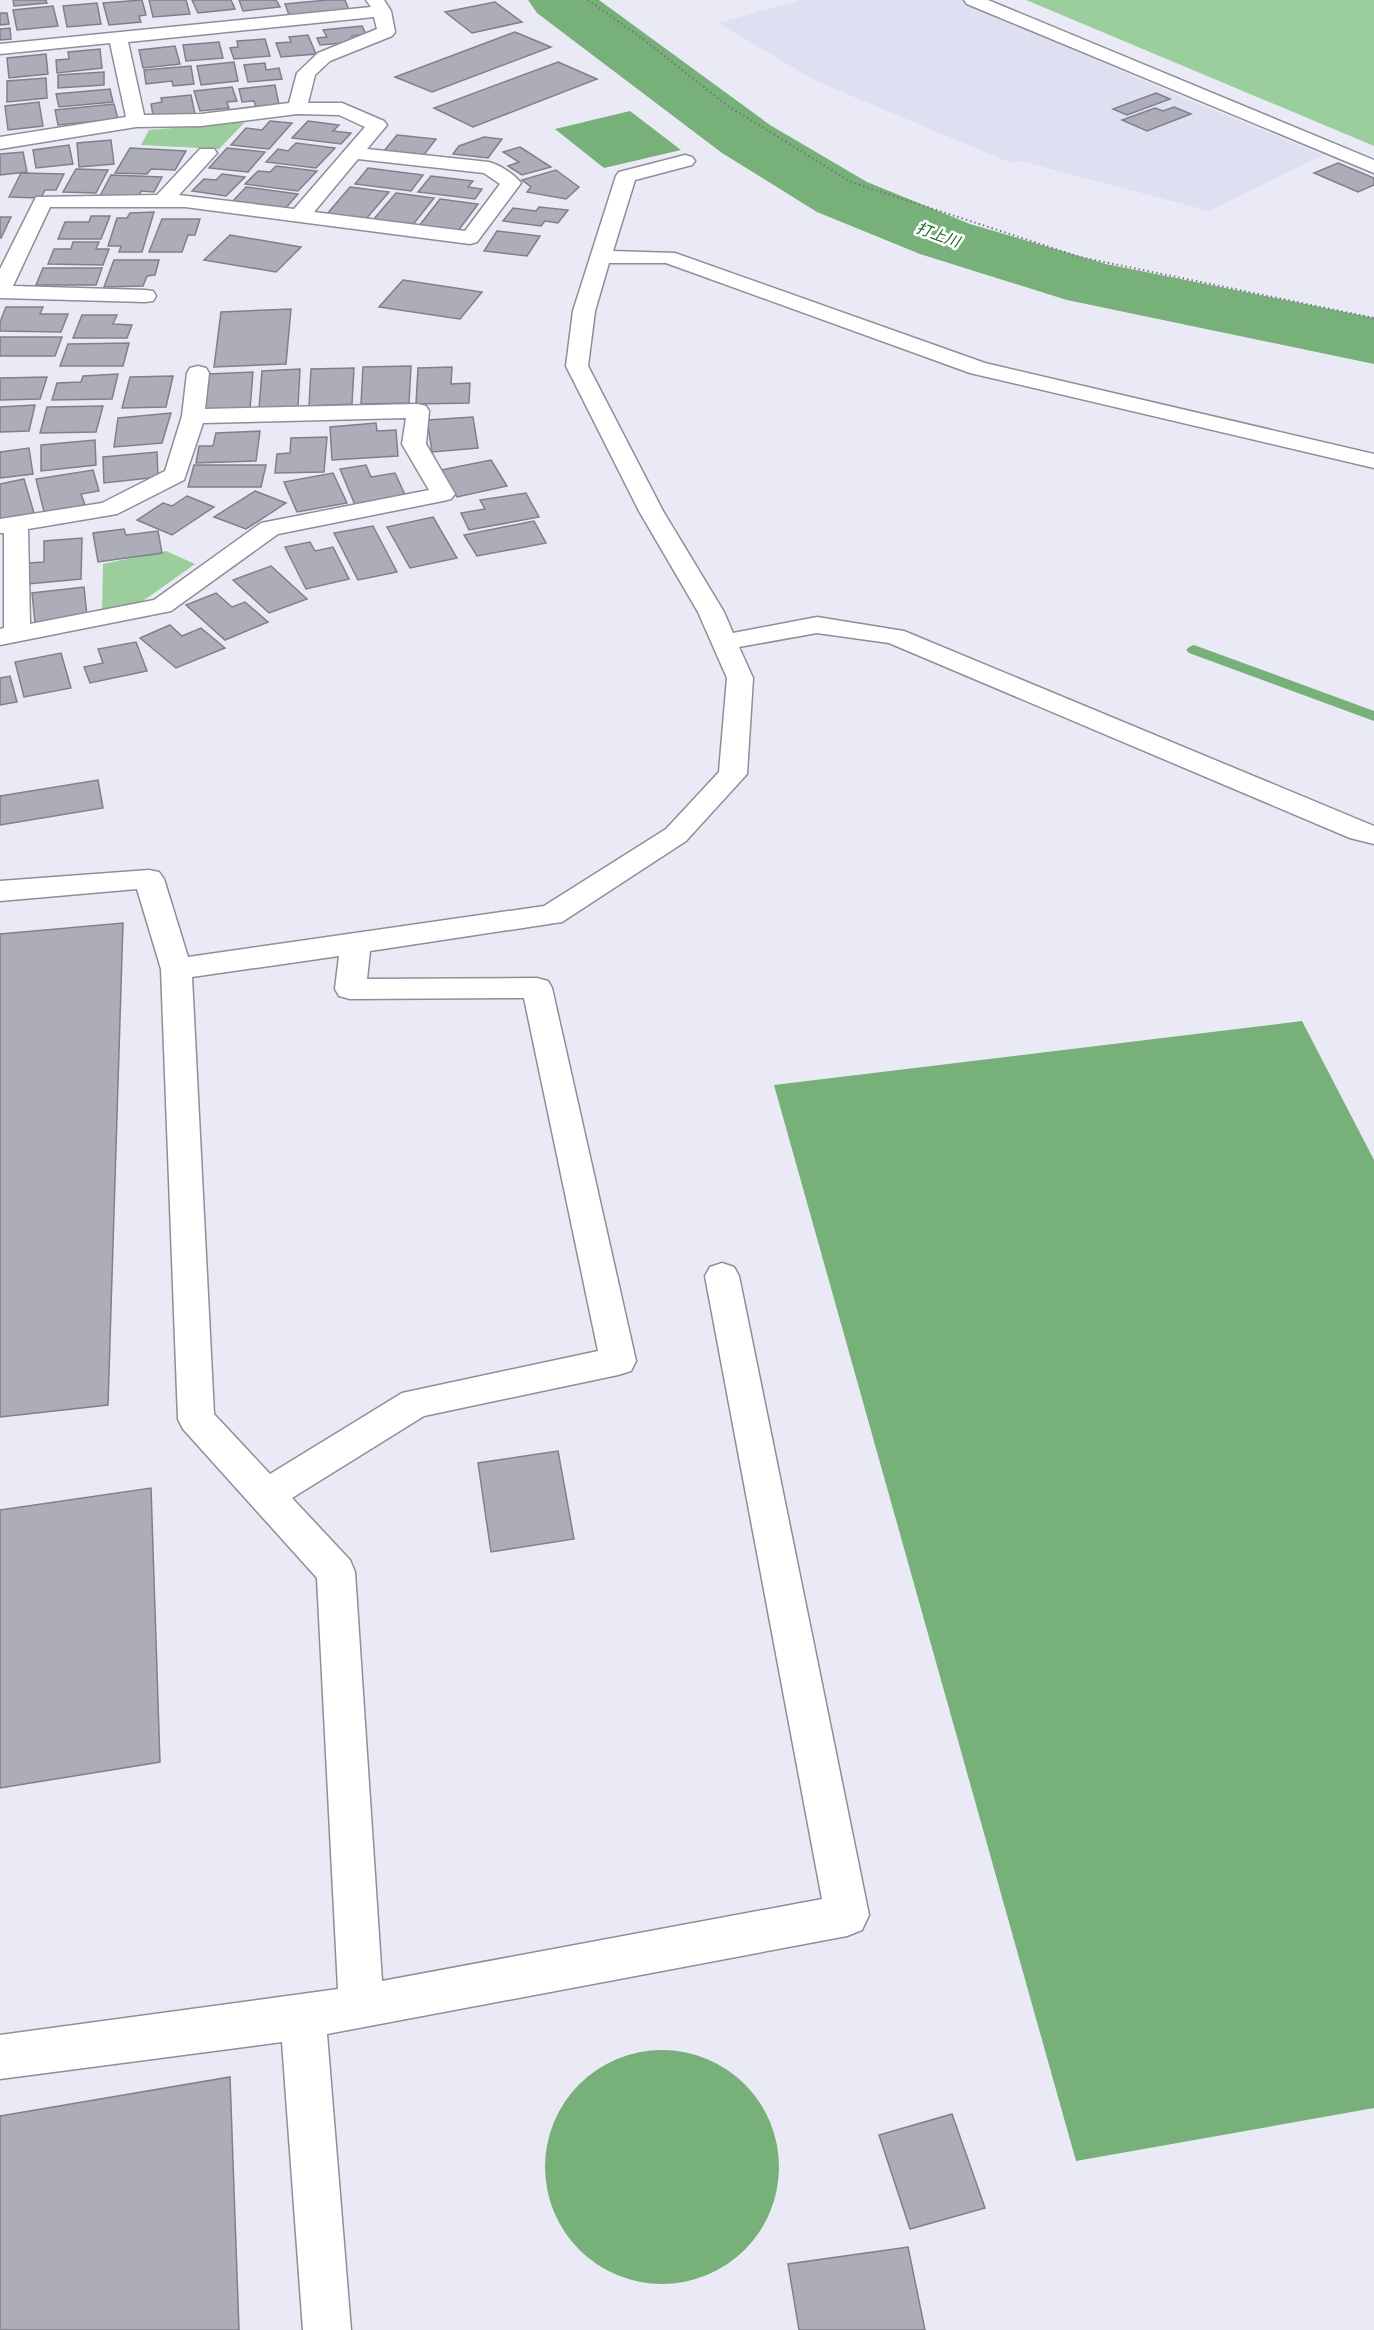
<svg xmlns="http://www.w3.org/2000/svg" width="1374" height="2330" font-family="'Roboto Condensed','Noto Sans JP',sans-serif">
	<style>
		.built { fill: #dfdff2 }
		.green { fill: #9bce9d }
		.water { fill: #77b079 }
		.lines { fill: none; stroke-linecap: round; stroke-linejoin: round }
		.stream { fill: #77b079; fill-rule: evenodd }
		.river { fill: #77b079; fill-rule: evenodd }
		.building { fill: #acadb8; stroke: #7f808a; stroke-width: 1.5 }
		.minor-casing { stroke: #8e8e99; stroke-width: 3 }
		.path { stroke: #75757d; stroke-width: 2; stroke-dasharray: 1.5 3; stroke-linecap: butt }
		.minor { fill: #fff; fill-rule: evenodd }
		.labels { text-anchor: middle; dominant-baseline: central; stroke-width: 5; stroke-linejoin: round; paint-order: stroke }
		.far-water-label { font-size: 15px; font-style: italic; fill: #0f6420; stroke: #fff }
	</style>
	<rect width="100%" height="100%" fill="#eaeaf6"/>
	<path class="built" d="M800,0H959L1181,97L1323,155L1209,211L1021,161L1011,163L816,81L718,23Z"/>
	<g class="green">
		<path d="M1026,0H1374V146Z"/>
		<path d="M245,122L219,149L141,145L149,130Z"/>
		<path d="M166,551L195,564L136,606L102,610L103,564Z"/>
	</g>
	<g class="water">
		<path d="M630,111L681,150L604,168L555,129Z"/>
		<path d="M1302,1021L1374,1160V2108L1076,2161L774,1085Z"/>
		<circle cx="662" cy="2167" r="117"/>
	</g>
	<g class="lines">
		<path class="stream" d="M1194,645L1374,711V721L1189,653L1186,650L1189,647Z"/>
		<path class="river" d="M528,0H599L770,125L867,182L970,224L1106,264L1374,318V364L1067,300L920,254L817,212L722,153L537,13Z"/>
	</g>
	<g class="building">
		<path d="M13,0H46L47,3L14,6Z"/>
		<path d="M142,0L146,15L139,16L141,22L109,25L103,3Z"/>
		<path d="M149,0H186L190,14L153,17Z"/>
		<path d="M192,0H231L235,9L198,13Z"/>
		<path d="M239,0H276L280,7L243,11Z"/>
		<path d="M327,0H345L349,10L289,15L285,4Z"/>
		<path d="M495,2L522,22L472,33L445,12Z"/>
		<path d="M97,3L101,24L67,27L63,6Z"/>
		<path d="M53,6L58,26L17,30L13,10Z"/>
		<path d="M0,13H7L9,24L0,25Z"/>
		<path d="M362,26L366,34L352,36L355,42L320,45L317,38L327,37L323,30Z"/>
		<path d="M10,28L11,39L0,40V29Z"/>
		<path d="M515,32L551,47L432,92L395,77Z"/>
		<path d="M308,35L316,54L281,57L276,43L291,42L289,37Z"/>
		<path d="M265,39L270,56L234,59L230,48L238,47L237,41Z"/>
		<path d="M219,42L223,58L186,61L183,45Z"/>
		<path d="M175,46L180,64L143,68L139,50Z"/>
		<path d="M100,49L102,68L57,73L56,60L69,59L68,52Z"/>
		<path d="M46,54L48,74L9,78L7,58Z"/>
		<path d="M234,62L238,81L201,85L197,66Z"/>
		<path d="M558,62L597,79L473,127L434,108Z"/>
		<path d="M265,63L266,70L279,68L282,79L248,82L244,65Z"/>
		<path d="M191,66L194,84L173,86L172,81L146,84L144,70Z"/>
		<path d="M104,72V85L58,88V75Z"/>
		<path d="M46,78L47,98L7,102V81Z"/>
		<path d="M275,85L279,105L256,107L254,101L242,102L239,89Z"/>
		<path d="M232,87L237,101L227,102L229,108L200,111L194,91Z"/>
		<path d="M110,89L113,102L59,107L56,94Z"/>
		<path d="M1156,93L1170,99L1127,115L1113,109Z"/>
		<path d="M191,95L195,114L167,117L166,114L153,115L151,104L162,102L161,98Z"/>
		<path d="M39,102L43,126L8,130L5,106Z"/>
		<path d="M114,104L118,119L58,125L55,110Z"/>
		<path d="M1174,107L1191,114L1147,131L1122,120L1155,108L1163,111Z"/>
		<path d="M270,121L292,123L269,149L231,145L246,128L262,130Z"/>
		<path d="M308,121L339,125L333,131L351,133L341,144L292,138Z"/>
		<path d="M397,135L436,139L423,156L384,151Z"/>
		<path d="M484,137L502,139L488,158L453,154L459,146Z"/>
		<path d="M111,140L114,164L79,167L77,143Z"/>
		<path d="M296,143L335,148L316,168L266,162L278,149L288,151Z"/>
		<path d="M69,145L73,164L36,168L33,150Z"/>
		<path d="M520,147L551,167L522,175L508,166L519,162L503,152Z"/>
		<path d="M130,148L186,151L175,170L151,169L147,174L115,173Z"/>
		<path d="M227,148L265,152L248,172L209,168Z"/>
		<path d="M23,152L27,172L0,175V154Z"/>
		<path d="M1338,163L1374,178V185L1358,192L1314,173Z"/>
		<path d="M276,166L317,171L298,191L245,184L258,171L270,172Z"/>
		<path d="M368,168L423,175L411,191L355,184Z"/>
		<path d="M76,169L108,170L96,193L63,192Z"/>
		<path d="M556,170L579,187L566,199L527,192L531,187L522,180Z"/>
		<path d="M21,173L64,174L56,190H45L41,198L9,197Z"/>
		<path d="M222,174L245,177L226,196L192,191L204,179L216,180Z"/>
		<path d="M111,175L162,177L154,192L141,191L138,198L100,196Z"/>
		<path d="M431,176L473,181L468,187L482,189L475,199L418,192Z"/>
		<path d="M246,187L298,194L285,209L233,201Z"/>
		<path d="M350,187L389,192L366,219L327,214Z"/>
		<path d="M396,193L434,198L412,226L373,220Z"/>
		<path d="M440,199L478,204L458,231L419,226Z"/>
		<path d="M539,207L568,210L558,223L545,221L541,226L503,221L513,208L536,211Z"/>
		<path d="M154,212L142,252H119L121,246H108L117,218H127L130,213Z"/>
		<path d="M91,216H110L101,239H58L65,222H89Z"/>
		<path d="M0,217H11L1,238H0Z"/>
		<path d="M162,219H200L195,235H188L182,252H149Z"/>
		<path d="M497,231L540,236L527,256L484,251Z"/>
		<path d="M230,235L301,247L276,272L204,260Z"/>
		<path d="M73,242H99L96,249H109L103,265L48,264L54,249H71Z"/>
		<path d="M114,260H159L155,275L147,276L143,286L104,287Z"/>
		<path d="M43,268H102L96,285H36Z"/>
		<path d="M403,280L482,292L460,319L379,307Z"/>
		<path d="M6,307H43L40,314H68L61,332L0,331V322Z"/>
		<path d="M291,309L286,364L214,367L221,312Z"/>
		<path d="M82,315H117L113,324L132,325L127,338H73Z"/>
		<path d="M0,337H62L55,356H0Z"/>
		<path d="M129,343L123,366H60L68,344Z"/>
		<path d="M411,366L409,403L361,404L363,367Z"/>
		<path d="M452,367L451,384L470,383L469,403L416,404L418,368Z"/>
		<path d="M354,368L352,404L309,406L311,369Z"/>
		<path d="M300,369L298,407L259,409L262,371Z"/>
		<path d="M253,372L250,409L205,411L209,374Z"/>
		<path d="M118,374L112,399L52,400L57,383L81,382L83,376Z"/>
		<path d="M173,376L166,407L122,408L130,377Z"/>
		<path d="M47,377L40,399L0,400V378Z"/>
		<path d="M35,405L29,431L0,432V407Z"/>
		<path d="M103,406L96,432L40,433L47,407Z"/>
		<path d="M171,413L162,443L114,447L118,418Z"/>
		<path d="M473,417L478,448L432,452L427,420Z"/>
		<path d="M376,423L377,431L396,430L398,456L332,460L330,427Z"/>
		<path d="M260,431L256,461L196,463L199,446H213L216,433Z"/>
		<path d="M327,437L324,472L275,473L277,454L290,453L291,438Z"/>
		<path d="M95,440L96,465L41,471V445Z"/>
		<path d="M29,448L33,474L0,478V452Z"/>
		<path d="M157,452L158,477L104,483L103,457Z"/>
		<path d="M491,460L507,486L457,497L441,470Z"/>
		<path d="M194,465H266L261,487H188Z"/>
		<path d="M366,465L371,477L395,473L406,497L355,505L340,469Z"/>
		<path d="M93,470L99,491L81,494L85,505L44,512L36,479Z"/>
		<path d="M333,473L347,503L297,512L284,482Z"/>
		<path d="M24,479L34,513L0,519V484Z"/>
		<path d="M255,491L286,503L246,529L214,517Z"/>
		<path d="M526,493L539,517L469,530L461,513L485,509L480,500Z"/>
		<path d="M187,496L214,507L172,535L137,520L163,503L172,506Z"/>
		<path d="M433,517L457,558L410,568L387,527Z"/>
		<path d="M534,521L546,543L477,556L464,535Z"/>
		<path d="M373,526L397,572L358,580L334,533Z"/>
		<path d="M124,529L126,535L158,531L162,553L98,562L93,533Z"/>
		<path d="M82,538L81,579L28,584V563L44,562V541Z"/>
		<path d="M310,542L315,551L333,547L349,579L306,589L285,547Z"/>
		<path d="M271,566L307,599L269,613L233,580Z"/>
		<path d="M84,587L87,616L35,623L32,593Z"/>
		<path d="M216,593L232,607L245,602L268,622L225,640L186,605Z"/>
		<path d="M170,625L182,636L201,628L225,648L176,668L140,638Z"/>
		<path d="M136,642L147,671L90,683L84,667L103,663L98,649Z"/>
		<path d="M61,653L71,688L24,697L15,662Z"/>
		<path d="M10,676L17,702L0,705V678Z"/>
		<path d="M98,780L103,808L0,825V796Z"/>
		<path d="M123,923L108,1405L0,1417V934Z"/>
		<path d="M558,1451L574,1539L491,1552L478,1463Z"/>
		<path d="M151,1488L160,1762L0,1788V1510Z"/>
		<path d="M230,2077L239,2330H0V2116Z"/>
		<path d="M952,2114L985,2208L910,2229L879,2135Z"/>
		<path d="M908,2247L925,2330H799L788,2264Z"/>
	</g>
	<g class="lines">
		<defs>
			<g id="minor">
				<path d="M366,0H384L391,11L395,32L392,36L330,61L315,75L308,103H342L384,121L387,125L367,149L489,162C500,165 514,174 521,183L477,242L470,244L185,207H50L13,286L145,290L153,291L156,296L153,301L145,302L0,298V269L36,197L157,195L200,149H214L217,153L179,195L294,209L365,127L339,115L297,114L201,126L136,127L0,149V137L126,117L110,43L0,54V44L371,7ZM374,17L377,29L318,53L297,73L289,103L201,114L144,115L128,42ZM358,159L484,173L500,184L465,231L314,212Z"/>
				<path d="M964,0H988L1374,160V173L967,4Z"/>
				<path d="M685,155L692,157L695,161L692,165L635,180L613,251L675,253L985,363L1374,454V468L970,373L666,263H609L595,311L588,366L663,511L724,612L733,633L817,617L904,631L1374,826V844L1350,838L889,643L817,633L739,647L753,678L747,774L686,841L562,922L370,951L367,979L537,978L548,981L552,988L636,1361L631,1371L618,1375L424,1416L292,1498L350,1560L355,1572L382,1981L822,1899L705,1276L710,1267L722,1263L734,1267L739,1276L869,1915L862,1930L847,1936L327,2034L351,2330H303L282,2042L0,2079V2035L338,1989L317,1578L183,1429L178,1419L161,969L137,889L0,901V881L149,870L159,872L164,879L188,957L544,906L666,829L719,772L727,678L698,612L639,511L566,366L573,311L616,176L619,172ZM339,956L335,989L339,996L350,999L524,998L598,1351L402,1393L270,1474L214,1414L192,977Z"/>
				<path d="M198,366L206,368L209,373L205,409L418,404L426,406L429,411L426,444L455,494L451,499L443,501L278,534L171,611L0,645V629L4,628V533H0V519L102,503L165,471L182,416L187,373L190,368ZM406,418L402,444L429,490L261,523L154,600L30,624L28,529L117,514L184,480L203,423Z"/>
			</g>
		</defs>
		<use href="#minor" class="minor-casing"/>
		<path class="path" d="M588,0L639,36L728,106L851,182L1080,257L1374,318"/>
		<use href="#minor" class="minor"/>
	</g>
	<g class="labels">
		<g class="far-water-label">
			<text transform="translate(938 235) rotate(20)">打上川</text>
		</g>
	</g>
</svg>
